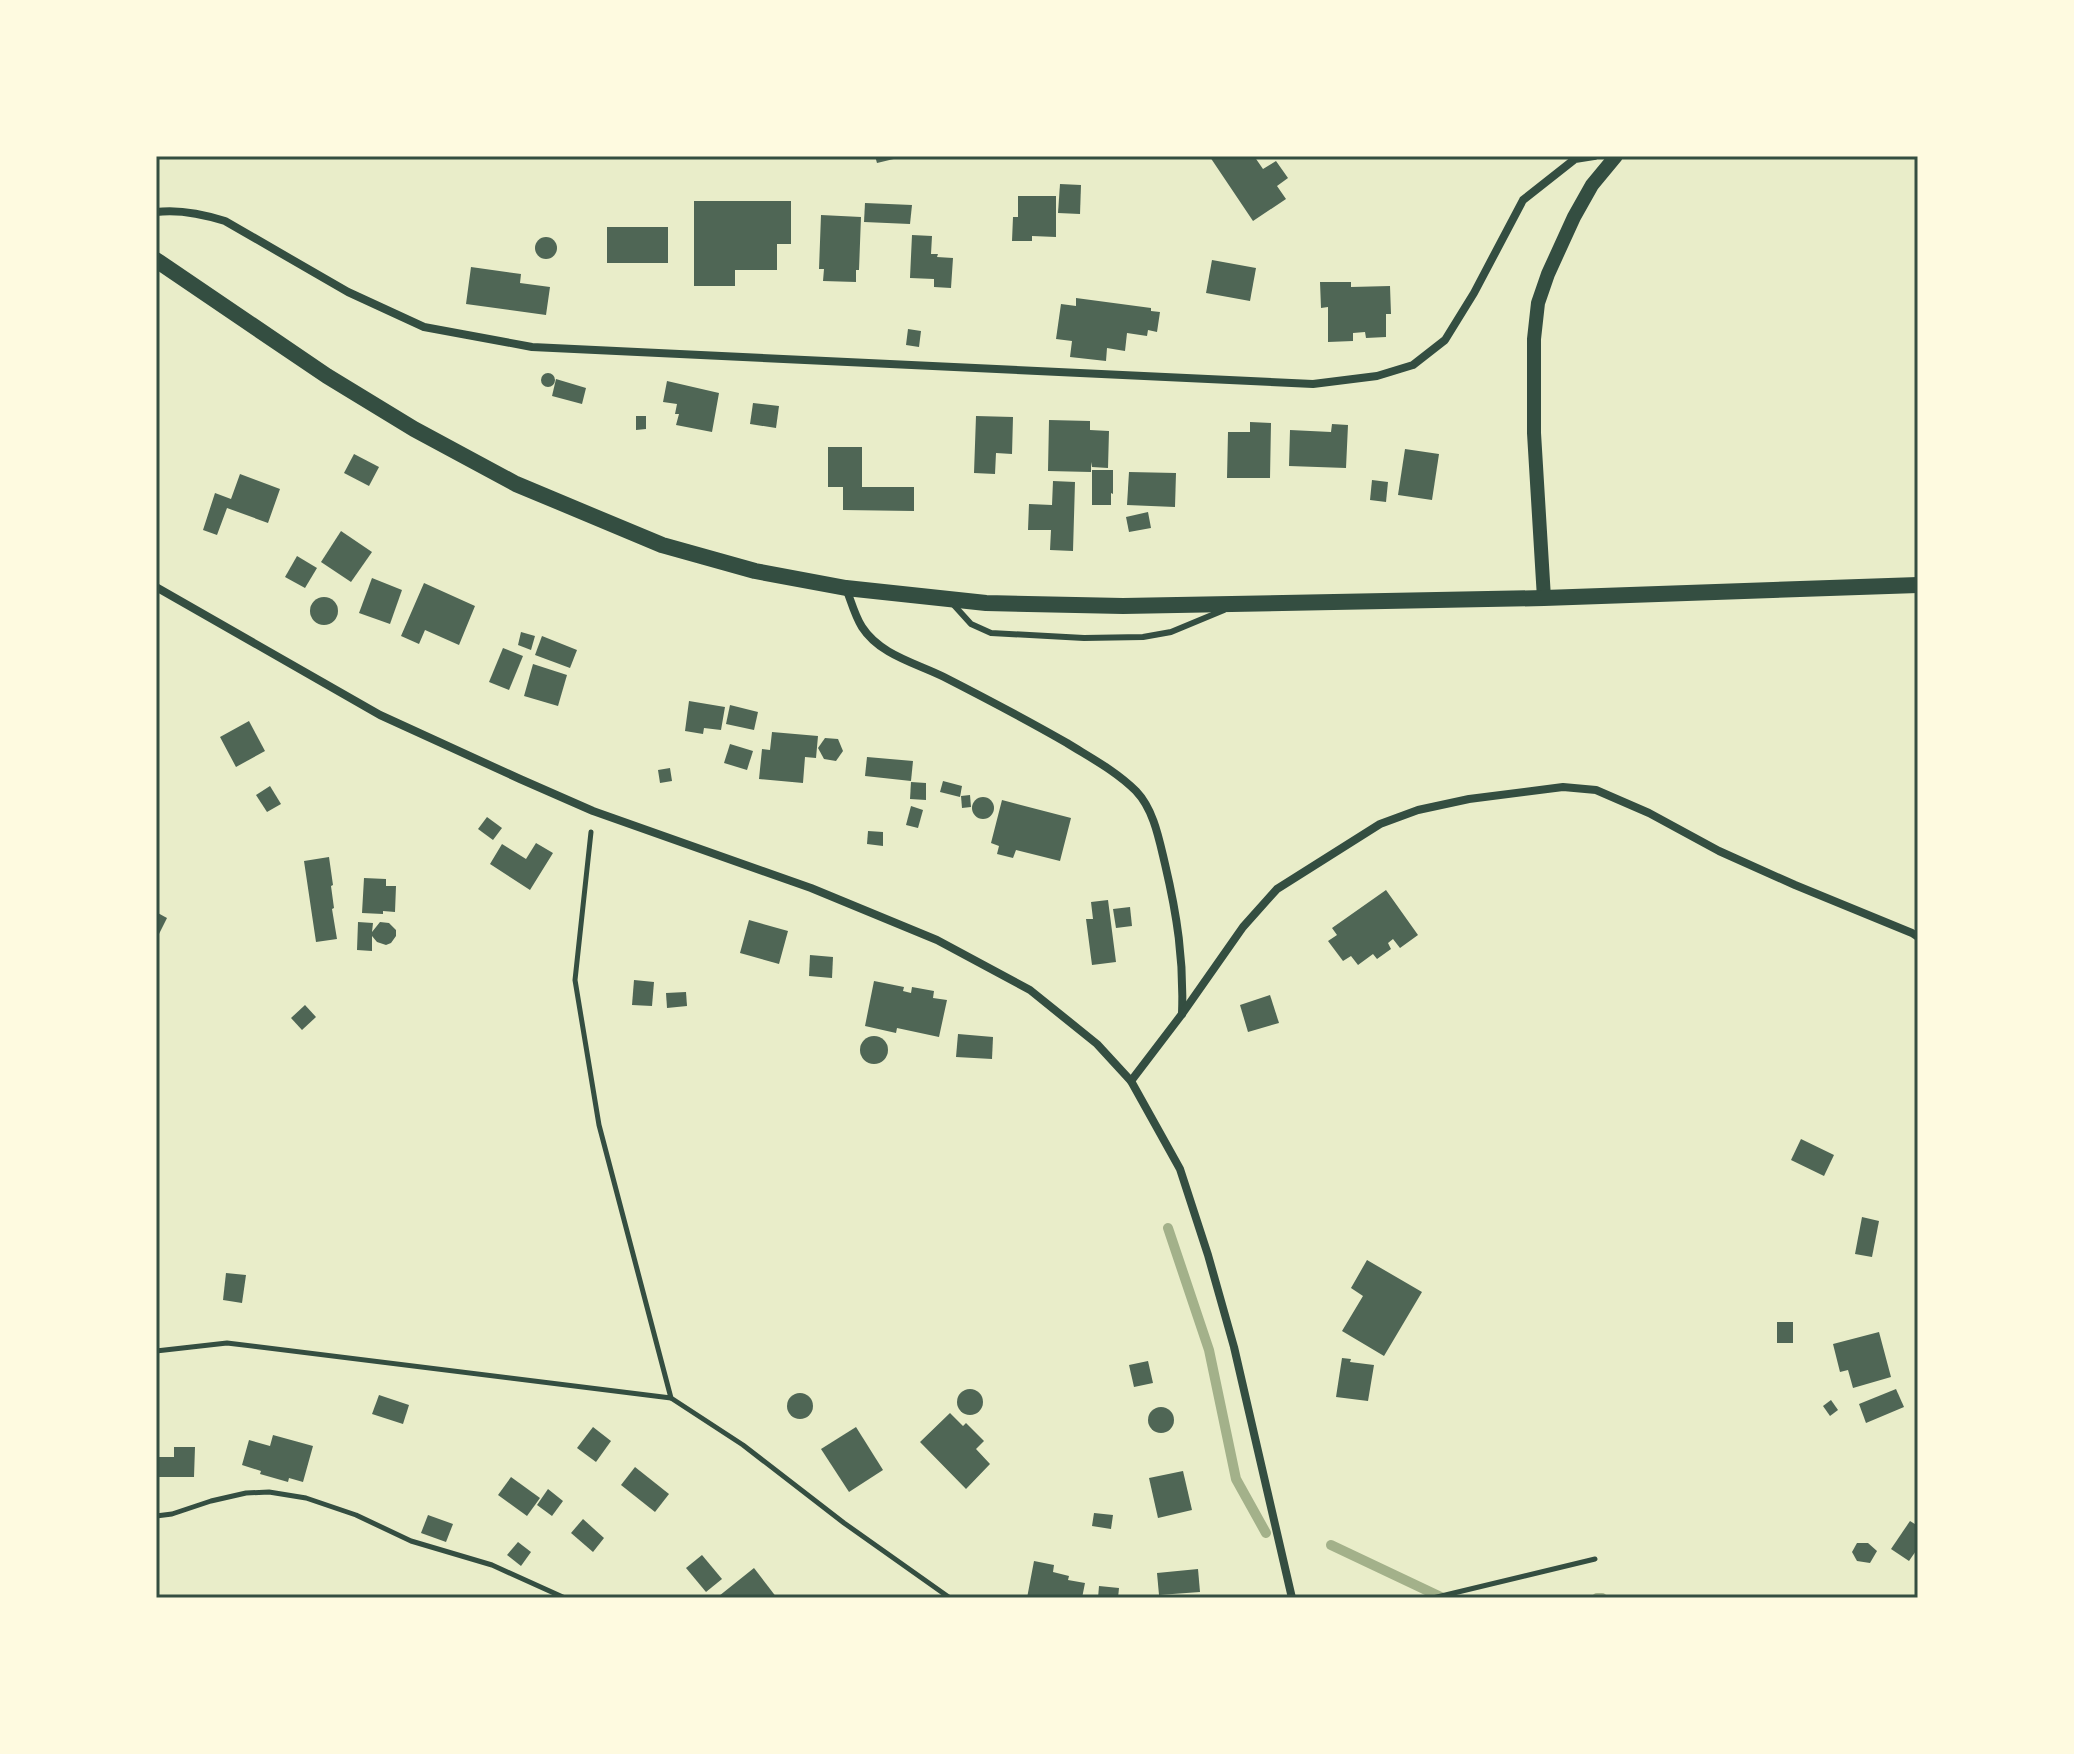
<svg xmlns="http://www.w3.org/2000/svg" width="2074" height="1754" font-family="Poppins,sans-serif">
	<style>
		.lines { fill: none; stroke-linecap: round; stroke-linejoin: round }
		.stream { stroke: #a3b18a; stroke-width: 10 }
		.building { fill: #4f6655 }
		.path { stroke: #344e41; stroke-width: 5 }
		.service { stroke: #344e41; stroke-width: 6 }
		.minor { stroke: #344e41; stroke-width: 8 }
		.tertiary { stroke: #344e41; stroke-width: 14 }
		.secondary { stroke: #344e41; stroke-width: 16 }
		.neatline { fill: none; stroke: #344e41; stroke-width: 3 }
	</style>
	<rect width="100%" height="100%" fill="#e9edc9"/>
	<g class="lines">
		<g class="stream">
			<path d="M1168,1228L1209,1350L1236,1479L1266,1533"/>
			<path d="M1331,1545L1443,1598"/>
			<path d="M1597,1598H1602"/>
		</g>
	</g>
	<g class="building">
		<path d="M875,156H902V157L877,163Z"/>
		<path d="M1212,156H1254L1263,169L1276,161L1288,178L1277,186L1286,199L1253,221L1210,157Z"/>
		<path d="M1060,184L1081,185L1080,214L1058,213Z"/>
		<path d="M1018,196H1056V237L1032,236V241H1012L1013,217H1018Z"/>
		<path d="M694,201H791V244H777V270H735V286H694Z"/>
		<path d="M865,203L912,205L910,224L864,222Z"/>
		<path d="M821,215L861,217L859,270H856V282L823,281L824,269H819Z"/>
		<rect x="607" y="227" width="61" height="36"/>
		<path d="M912,235L932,236L931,254H938L937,257L953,258L951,288L934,287V279L910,278Z"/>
		<circle cx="546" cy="248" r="11"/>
		<path d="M1212,260L1256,268L1250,301L1206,293Z"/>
		<path d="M471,267L521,274L520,283L550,287L546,315L466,304Z"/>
		<path d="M1320,282H1351V287L1390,286L1391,314H1386V337L1366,338L1365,332L1353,333V341L1328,342V307L1321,308Z"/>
		<path d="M1076,298L1151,308V311L1160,312L1157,332L1148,330L1147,336L1127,333L1125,351L1107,348L1106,361L1070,357L1072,341L1056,339L1061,304L1076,306Z"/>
		<path d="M908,329L921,331L919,347L906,345Z"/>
		<circle cx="548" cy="380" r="7"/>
		<path d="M556,379L586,388L582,404L552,396Z"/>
		<path d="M667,381L719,393L712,432L676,425L679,414H675L677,404L663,402Z"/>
		<path d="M753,403L779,406L776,428L750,424Z"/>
		<path d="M636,416H646V429L636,430Z"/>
		<path d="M976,416L1013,417L1012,454L996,453L995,474L974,473Z"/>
		<path d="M1049,420L1090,421V430L1109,431L1108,468L1092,467L1091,462V472L1048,471Z"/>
		<path d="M1250,422L1271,423L1270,478H1227L1228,432H1250Z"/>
		<path d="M1332,424L1348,425L1346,468L1289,466L1290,430L1331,432Z"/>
		<path d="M828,447H862V487H914V511L843,510V487H828Z"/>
		<path d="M1405,449L1439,454L1432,500L1398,495Z"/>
		<path d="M354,454L379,467L369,486L344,473Z"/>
		<path d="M1092,470H1113V494L1111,493V505H1092Z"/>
		<path d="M1129,472L1176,473L1175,507L1127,505Z"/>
		<path d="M240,474L280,489L268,523L227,508L217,535L203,530L215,493L231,499Z"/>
		<path d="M1372,480L1388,482L1386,502L1370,500Z"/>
		<path d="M1053,481L1075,482L1073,551L1050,550L1051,530H1028L1029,504L1052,505Z"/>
		<path d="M1148,512L1151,528L1129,532L1126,517Z"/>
		<path d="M341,531L372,552L351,582L321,562Z"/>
		<path d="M297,556L317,568L305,588L285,577Z"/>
		<path d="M372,578L402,590L390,624L359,613Z"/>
		<path d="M424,583L475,606L459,645L425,630L419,644L401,636Z"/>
		<circle cx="324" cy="611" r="14"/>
		<path d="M521,632L535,636L531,650L518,645Z"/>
		<path d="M542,636L577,650L570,668L535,655Z"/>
		<path d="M503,648L523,656L509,690L489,682Z"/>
		<path d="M533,664L567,675L558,706L524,696Z"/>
		<path d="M689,701L725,707L721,730L704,728L703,734L685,731Z"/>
		<path d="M730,705L758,712L754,730L726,724Z"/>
		<path d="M249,721L265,751L236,767L220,737Z"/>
		<path d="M772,732L818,736L816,758L805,757L803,783L759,779L762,749L770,750Z"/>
		<path d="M825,738L838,739L843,751L836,761L824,759L818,748Z"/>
		<path d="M730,744L753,751L747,770L724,763Z"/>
		<path d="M867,757L913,761L911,781L865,776Z"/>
		<path d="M670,768L672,781L660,783L658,770Z"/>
		<path d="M943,781L962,786L960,797L940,792Z"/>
		<path d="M911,782L926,783V800L910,799Z"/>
		<path d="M270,786L281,804L267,812L256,795Z"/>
		<path d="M970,795L971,807L962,808L961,796Z"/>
		<circle cx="983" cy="808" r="11"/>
		<path d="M1002,800L1071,818L1060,861L1016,850L1013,858L997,854L999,846L991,843Z"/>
		<path d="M911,806L923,810L918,828L906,825Z"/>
		<path d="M487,817L502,828L493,840L478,829Z"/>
		<path d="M868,831L883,832V846L867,844Z"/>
		<path d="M536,843L553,853L530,890L490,864L502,844L526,859Z"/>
		<path d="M329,857L333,885L331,886L334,908L332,909L337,939L316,942L304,861Z"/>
		<path d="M364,878L386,879V886H396L395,912L383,911V914L362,913Z"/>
		<path d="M1386,890L1418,935L1400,948L1393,939L1388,943L1391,949L1377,959L1373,954L1358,965L1351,956L1343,961L1328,941L1337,935L1332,928Z"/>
		<path d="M1108,900L1116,962L1092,965L1086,919H1093L1091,902Z"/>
		<path d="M1130,907L1132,926L1116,928L1113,909Z"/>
		<path d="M156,912L167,918L156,940Z"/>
		<path d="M749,920L788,931L779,964L740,953Z"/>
		<path d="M358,922L373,923L372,932L380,922L389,923L396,930V936L391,943L386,945L377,942L372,936V951L357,950Z"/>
		<path d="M810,955L833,957L832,978L809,976Z"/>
		<path d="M634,980L654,982L652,1006L632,1005Z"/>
		<path d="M874,981L904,987L903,991L911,993L912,987L934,991L933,998L947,1000L939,1037L897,1028L896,1033L865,1026Z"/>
		<path d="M686,992L687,1006L667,1008L666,993Z"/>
		<path d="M1270,995L1279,1023L1248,1032L1240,1005Z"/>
		<path d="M305,1005L316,1017L302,1030L291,1018Z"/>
		<path d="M958,1034L993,1037L992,1059L956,1057Z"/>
		<circle cx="874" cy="1050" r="14"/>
		<path d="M1801,1139L1834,1155L1824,1176L1791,1160Z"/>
		<path d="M1862,1217L1879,1221L1872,1257L1855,1254Z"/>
		<path d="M1367,1260L1422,1292L1384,1356L1342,1331L1363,1296L1351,1288Z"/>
		<path d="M226,1273L246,1275L242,1303L223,1300Z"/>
		<rect x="1777" y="1322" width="16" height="21"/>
		<path d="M1879,1332L1891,1377L1853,1388L1848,1370L1840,1372L1833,1344Z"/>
		<path d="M1342,1358L1351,1359L1350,1362L1374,1365L1368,1401L1336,1397Z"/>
		<path d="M1148,1361L1153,1383L1134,1387L1129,1365Z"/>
		<circle cx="970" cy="1402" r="13"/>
		<path d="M1896,1389L1904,1407L1866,1423L1859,1404Z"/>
		<circle cx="800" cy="1406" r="13"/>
		<path d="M379,1395L409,1405L403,1424L372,1414Z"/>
		<path d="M1831,1400L1838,1410L1830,1416L1823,1406Z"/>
		<circle cx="1161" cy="1420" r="13"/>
		<path d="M950,1413L963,1426L966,1423L984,1441L976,1449L990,1464L966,1489L920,1442Z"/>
		<path d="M593,1427L611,1441L596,1462L577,1448Z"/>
		<path d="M856,1427L883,1470L849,1492L821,1449Z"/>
		<path d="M273,1435L313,1446L303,1482L289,1478L288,1482L260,1474L261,1471L242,1465L249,1440L270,1446Z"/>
		<path d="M174,1447H195L194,1477H156V1457H174Z"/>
		<path d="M635,1467L669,1494L655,1512L621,1485Z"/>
		<path d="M1183,1471L1192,1510L1158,1518L1149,1478Z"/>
		<path d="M511,1477L540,1498L527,1516L498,1495Z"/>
		<path d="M548,1489L563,1501L552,1516L537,1505Z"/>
		<path d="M1094,1513L1113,1515L1111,1529L1092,1526Z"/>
		<path d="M428,1515L453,1524L446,1542L421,1533Z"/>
		<path d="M583,1519L604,1538L593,1552L571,1533Z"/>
		<path d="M1910,1521L1918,1526V1548L1909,1561L1891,1549Z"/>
		<path d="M518,1542L531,1552L521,1566L507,1555Z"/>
		<path d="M1857,1543H1868L1877,1551L1870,1563L1857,1561L1852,1552Z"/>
		<path d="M702,1555L722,1579L706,1592L686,1568Z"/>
		<path d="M1034,1561L1054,1565L1053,1572L1069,1576L1068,1580L1085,1583L1082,1598H1027Z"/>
		<path d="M754,1568L777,1598H721L719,1596Z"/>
		<path d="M1198,1569L1200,1592L1159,1595L1157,1573Z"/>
		<path d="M1099,1586L1119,1588L1118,1598H1098Z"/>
	</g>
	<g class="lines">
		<g class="path">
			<path d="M591,832L575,980L599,1125L671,1398L743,1445L844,1523L950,1598"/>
			<path d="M156,1351L227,1343L671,1398"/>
			<path d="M156,1516L172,1514L211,1501L246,1493L269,1492L306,1498L356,1515L411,1541L492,1565L565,1598"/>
			<path d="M1433,1598L1595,1559"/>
		</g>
		<path class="service" d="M952,603L971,624L991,633L1084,638L1143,637L1171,632L1224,610"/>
		<g class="minor">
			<path d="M156,212C179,209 203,214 225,221L348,292L424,327L532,347L1313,384L1377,376L1413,365L1445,340L1474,293L1523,200L1575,159L1594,156"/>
			<path d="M156,587L380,715L520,779L593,811L811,888L937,940L1030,990L1097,1044L1131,1081L1180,1169L1208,1255L1234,1347L1292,1598"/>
			<path d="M846,588C851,601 855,616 862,627C880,655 916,663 944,677C985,698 1027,720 1067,743C1091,758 1116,771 1136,791C1154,810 1159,839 1165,864C1177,915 1184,960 1182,1014"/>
			<path d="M1131,1081L1182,1014L1243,927L1277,889L1380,824L1418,810L1469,799L1563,787L1596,790L1649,813L1719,851L1795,885L1912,933L1918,937"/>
		</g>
		<path class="tertiary" d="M1544,598L1534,433V339L1538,303L1548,274L1574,217L1592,185L1616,156"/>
		<path class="secondary" d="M156,260L327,376L414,429L516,484L662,545L755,571L846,588L986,603L1123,606L1544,598L1918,585"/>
	</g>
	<rect width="2074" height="1754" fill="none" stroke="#fefae0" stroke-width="316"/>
	<rect x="158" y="158" width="1758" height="1438" class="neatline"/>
</svg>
